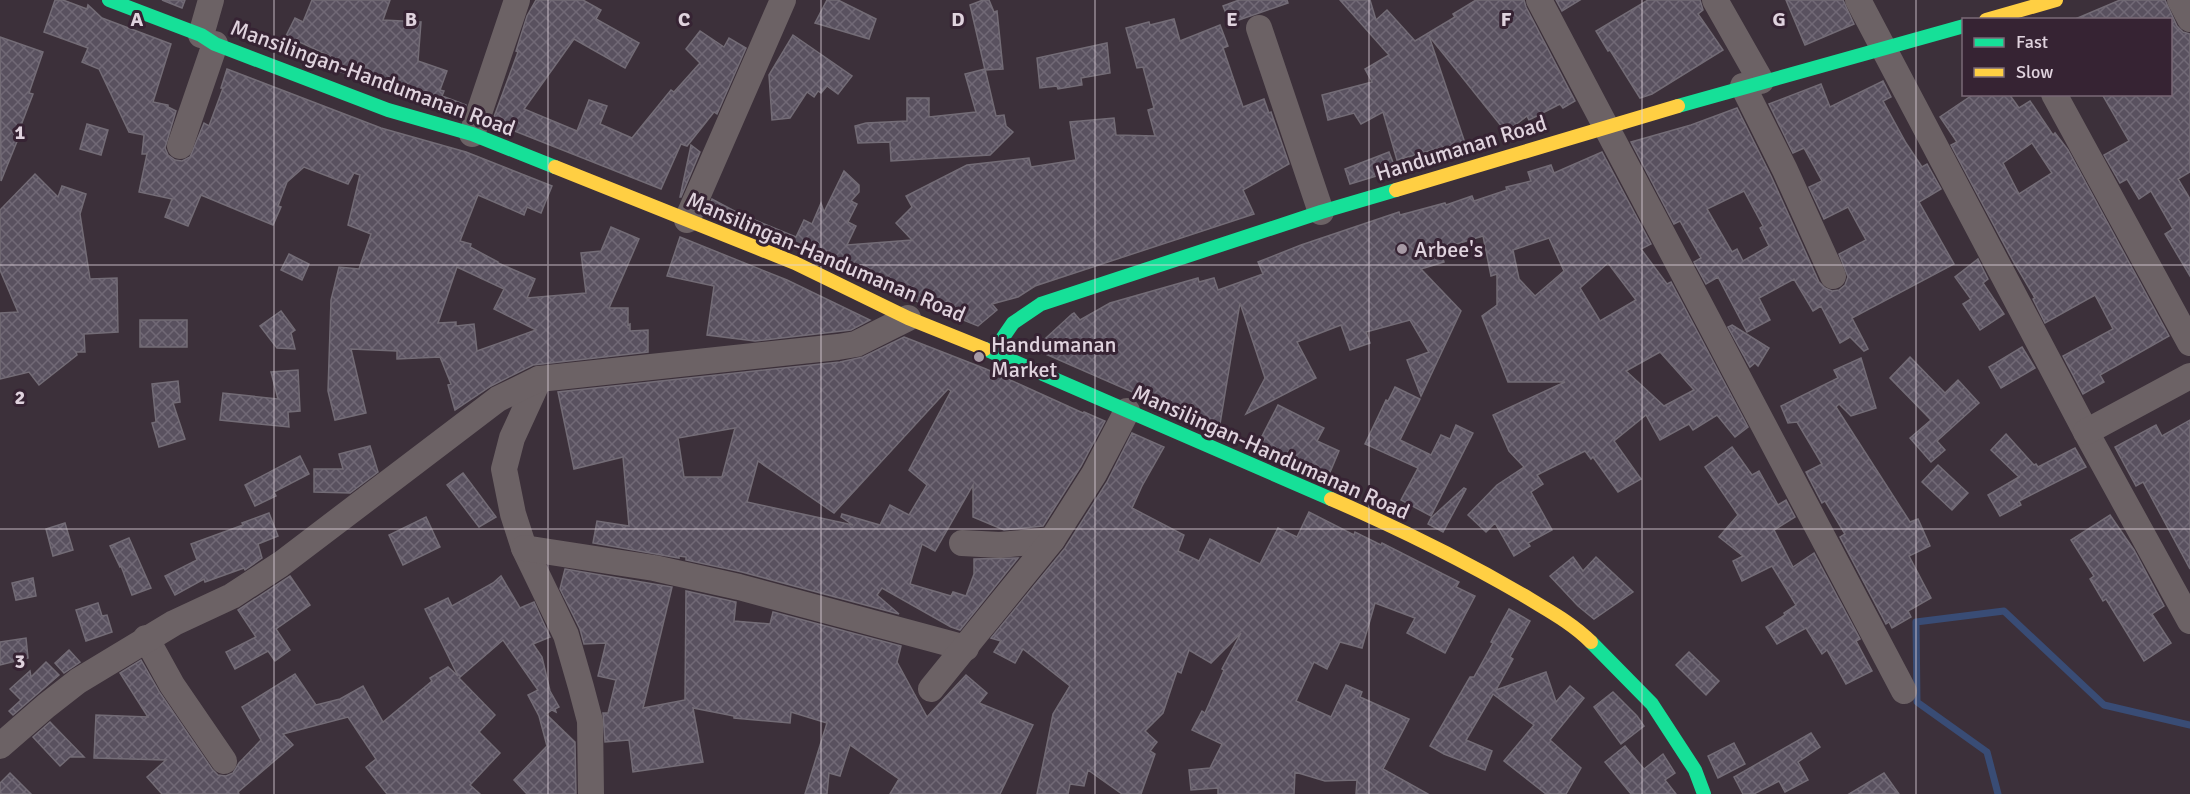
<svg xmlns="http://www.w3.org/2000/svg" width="2190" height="794" font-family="Signika,sans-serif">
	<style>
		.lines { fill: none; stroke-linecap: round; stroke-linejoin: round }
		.stream { stroke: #394c75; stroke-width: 7 }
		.building { fill: url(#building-cross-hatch); stroke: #736c76; stroke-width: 1.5; fill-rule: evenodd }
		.street { stroke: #6c6265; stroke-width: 26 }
		.fast { stroke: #16e098; stroke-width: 14 }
		.slow { stroke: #ffcf43; stroke-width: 14 }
		.grid { fill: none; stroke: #e0d3de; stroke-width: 1.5; stroke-opacity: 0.55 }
		.poi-dot { fill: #a79aa5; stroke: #362333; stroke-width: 2 }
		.labels { text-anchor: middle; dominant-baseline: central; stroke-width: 6; stroke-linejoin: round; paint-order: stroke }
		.street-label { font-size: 22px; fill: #e0d3de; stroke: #362333 }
		.poi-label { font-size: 22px; fill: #e0d3de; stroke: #362333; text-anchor: start }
		.grid-label { font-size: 20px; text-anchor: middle; font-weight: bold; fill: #e0d3de; stroke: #362333; stroke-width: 6; stroke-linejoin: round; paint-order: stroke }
	</style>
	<defs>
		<pattern id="building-cross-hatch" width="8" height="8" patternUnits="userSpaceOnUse" patternTransform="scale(1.5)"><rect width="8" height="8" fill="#59515f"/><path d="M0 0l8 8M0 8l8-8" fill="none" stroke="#716976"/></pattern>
	</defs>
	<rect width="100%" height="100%" fill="#3c303a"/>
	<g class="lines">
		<path class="stream" d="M1998,794L1987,752L1917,702L1916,622L2004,611L2104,705L2190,725"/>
	</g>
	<g class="building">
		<path d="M55,0H63L87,9L88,5L102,18L171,44L153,102L168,105V107L176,111L165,148L168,155L175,160L182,161L190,157L204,123L209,126L223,88H221L227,69L381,128L466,152L552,186L541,213L527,207L524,215L478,195L460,241L471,244L470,247L498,262V263L535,279L527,298L586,293L581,253L601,251L611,227L639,239L609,308H628V325L630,324V331L648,330V352L533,365L491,386L455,410L448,385L451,384L440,357L397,359V351L351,349L366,413L335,420L328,391L331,300L339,267L359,269L371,234L348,225L360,175L354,173L348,184L304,167L287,182L278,206L281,207L273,225L201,195L188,226L165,217L172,199L139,192L147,154H142L144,135L129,132L99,69L82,62L88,48L44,32ZM457,267L504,289L494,309L536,330L477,351L474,324L456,326V322L438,323Z"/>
		<path d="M162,0H185L182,8Z"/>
		<path d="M312,0H390L383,20L421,22L418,61L447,71L440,90L444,91L442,96L466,105L464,112L394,92L334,69L339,60L286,36L295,18L303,22Z"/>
		<path d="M536,0H583L601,10L596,19L639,43L625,68L574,39L524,109L577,131L589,100L607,106L600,124L632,138L671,90L674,92L700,63L686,49L700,31L724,47L729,38L746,48L717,114L714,112L687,146L681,144L661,189L492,122L518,52L516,51L527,16Z"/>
		<path d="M827,0H838L876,19L869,39L815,23Z"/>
		<path d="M983,0H989L994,12L997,11L1003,69L985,70L970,5Z"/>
		<path d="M1239,0H1287L1288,3L1230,23L1223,6Z"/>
		<path d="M1340,0H1370L1376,20L1387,10L1415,41L1455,17L1453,14L1476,0H1524L1526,7L1575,101L1563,108L1560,104L1529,120L1527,116L1506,132L1429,36L1467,149L1446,155L1443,147L1397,160L1383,112L1361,124L1354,113L1328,120L1322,95L1372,82L1365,69L1389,55Z"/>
		<path d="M1556,0H1580L1562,11Z"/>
		<path d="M1648,0H1700L1703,10L1698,14L1723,50L1652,94L1640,98L1610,50L1608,51L1596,31Z"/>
		<path d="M1786,0H1843L1854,24L1805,45Z"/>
		<path d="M2120,0H2165L2177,26L2183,32L2190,34V172L2178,179L2190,199V276L2165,234L2173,229L2151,191L2139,199L2127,179L2120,183L2104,155L2129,141L2102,94H2170V20H2073Z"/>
		<path d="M1174,19L1180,41L1220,25L1228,46L1223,48L1243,107L1264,99L1269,113L1271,112L1289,164L1243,190L1254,214L1035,286L1018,297L992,304L997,310L978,326L916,301L802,246L708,208L712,199L740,214L796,237L804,220L812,224L821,203L824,212L844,171L859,185V192L851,201L857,204L848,222L856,226L847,245L912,240L896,223L912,207L906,196L967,165L1029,158L1031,167L1076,160L1070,122L1114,118L1116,135L1155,136L1148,110L1154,108L1143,67L1137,68L1126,28L1149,22L1150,25Z"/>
		<path d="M793,35L852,76L838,94L827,86L821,93L818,91L814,97L807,92L790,118L772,120L769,75Z"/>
		<path d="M0,37L43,52L29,93L33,94L20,128L22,129L1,181Z"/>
		<path d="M1107,43L1110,73L1081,78L1082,85L1058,89L1057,86L1040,88L1037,58Z"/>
		<path d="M985,69L996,116L1004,115L1006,126L1013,132L990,155L891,161L890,142L858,143L855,126L866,123L907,121V98H929V117L976,112L965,74Z"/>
		<path d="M1883,81L1891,97L1883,101L1906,143L1922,167L1927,164L1941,189L1919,202L1954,264L1852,318L1868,349L1864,351L1850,337L1840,343L1821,306L1813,311L1794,279L1759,298L1770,320L1747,332L1718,277L1706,284L1694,262L1701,258L1680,221L1674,224L1631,142L1691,125L1737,108L1771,176L1819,282L1825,288L1832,291L1839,290L1845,285L1848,277L1839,254L1866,240L1848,207L1824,219L1809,187L1822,181L1804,148L1793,153L1769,104L1821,84L1830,107ZM1744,191L1763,226L1760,228L1769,246L1743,261L1737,249L1732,252L1707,209Z"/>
		<path d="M1974,94H2009L2019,108L2030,101L2053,135L2055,133L2068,150L2169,336L2100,375L2104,382L2083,394L2063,356L2113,329L2095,295L2045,323L2033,299L2035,298L2013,261L1951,145L1957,142L1940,117ZM2032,143L2052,173L2019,194L2003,163Z"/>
		<path d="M87,124L108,130L101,155L80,149Z"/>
		<path d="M691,145L700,152L681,197H680Z"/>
		<path d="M1389,152L1396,170L1350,184L1345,169Z"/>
		<path d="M1602,152L1651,244L1641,249L1667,284L1671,282L1748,427L1735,437L1717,415L1693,430L1689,424L1660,440L1646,415L1614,441L1641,479L1618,492L1593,457L1591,459L1585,451L1537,475L1543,484L1531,492L1552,530L1528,543L1530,546L1514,556L1495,523L1486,532L1468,515L1497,485L1524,467L1509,451L1493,415L1565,382H1508L1482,316L1497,305V274L1491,276L1483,236L1440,249L1444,262L1421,269L1461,311L1421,396L1407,360L1429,352L1410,320L1366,332L1370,343L1350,350L1341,325L1297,342L1316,378L1246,414L1265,378L1240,303L1219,430L1034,349L1072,314L1074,313L1080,320L1110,303L1198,278L1199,282L1214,278L1218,290L1263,274L1258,262L1301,245L1399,212L1400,215L1445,203L1446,205L1472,196L1474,201L1507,190L1506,187L1531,181L1528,172L1551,165L1554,173ZM1549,238L1564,271L1535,296L1519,279L1513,250ZM1608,263L1636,300L1600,321L1580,288ZM1660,352L1694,390L1664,406L1626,371Z"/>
		<path d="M35,174L58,197L62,186L86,194L80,214L90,279L117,278L118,332L84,334L85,352H76L77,355L39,385L29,372L0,379V313L18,312L0,270V210Z"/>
		<path d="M680,237L787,280L870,320L851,330L755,341L707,335L714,286L667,276Z"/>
		<path d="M289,254L309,264L302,280L281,270Z"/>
		<path d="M1978,259L1988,279L1983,283L2004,314L1980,330L1963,304L1971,299L1955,277Z"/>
		<path d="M281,311L295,330L291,333L295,349L277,348L260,326Z"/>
		<rect x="140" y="320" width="47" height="27"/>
		<path d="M1732,325L1769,348L1758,366L1755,363L1750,367L1728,327Z"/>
		<path d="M904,337L986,369L1083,413L1084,412L1105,421L1081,466L1043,526L1004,530L973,517V485L935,551L922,544L910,584L951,596L953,592L966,596L974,574V559L1018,558L960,630L951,627L882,588L877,595L899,614L742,572L686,560V557L679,556V558L593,543L597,521L629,526L623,457L574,469L558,392L840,362L863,357ZM948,389L951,391L909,470L927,485L909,515L890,505L880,525L842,514L841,517L853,525L747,502L758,461L834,513ZM735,428L722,477H684L678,438Z"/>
		<path d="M2022,347L2035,368L2001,388L1989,367Z"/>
		<path d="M1910,357L1945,393L1958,380L1979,403L1937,441L1945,450L1931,462L1910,438L1931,420L1890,378Z"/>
		<path d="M1861,358L1876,408L1851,416L1839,404L1836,407L1910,522L1918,519L1930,546L1909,556L1931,598L1908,611L1911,617L1892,628L1889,622L1886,624L1840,537L1845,534L1825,501L1822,503L1810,480L1806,472L1822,464L1797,422L1788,423L1781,406L1838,378L1834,370Z"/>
		<path d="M298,370L300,411L288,412L289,427L220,420L223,393L278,399L271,372Z"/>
		<path d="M178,381L180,402L173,403L185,439L159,447L152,423L156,422L152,384Z"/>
		<path d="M1395,387L1420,399L1400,440L1431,455L1441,435L1450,439L1456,425L1473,433L1431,516L1401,500L1418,468L1365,444L1386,400L1388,401Z"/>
		<path d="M1278,405L1324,428L1317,441L1339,451L1328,477L1257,446Z"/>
		<path d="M2190,420V569L2143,482L2136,486L2115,447L2156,425L2162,436Z"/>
		<path d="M1132,433L1164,447L1142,486L1132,508L1184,535L1178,551L1199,561L1210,539L1260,564L1278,528L1297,537L1309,512L1354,535L1355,532L1381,545L1382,543L1459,582L1456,587L1475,596L1445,653L1407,633L1415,618L1375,603L1362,648L1340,642L1327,669L1314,662L1296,701L1331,717L1346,685L1362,692L1360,697L1409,719L1383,769L1428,794H1356L1357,780L1325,781L1295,772L1294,794H1218V788L1191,790L1189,770L1210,768L1222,744L1192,730L1202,711L1205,713L1224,670L1222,669L1241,633L1211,663L1189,650L1181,673L1177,671L1163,713L1145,731L1157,742L1150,751L1155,754L1141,794H1122L1088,770L1084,786L1070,784L1068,794H1037L1053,714L1070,686L1023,649L1015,663L994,652L1001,641L991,638L1065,548L1107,482Z"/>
		<path d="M2006,434L2034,465L2036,464L2038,467L2075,448L2086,467L2019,501L2021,505L2000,516L1988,495L2019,477L1991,450Z"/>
		<path d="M370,446L378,472L350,493L314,492V469H343L339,454Z"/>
		<path d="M1732,447L1752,475L1759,471L1778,505L1786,500L1795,517L1774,530L1793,567L1814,553L1860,639L1856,641L1872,671L1846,684L1827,650L1822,654L1806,628L1777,644L1766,627L1785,615L1784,613L1796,605L1772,566L1742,581L1733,561L1743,556L1719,537L1738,515L1705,467Z"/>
		<path d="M300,456L309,474L274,492L276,496L255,506L245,485Z"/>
		<path d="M1938,465L1968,493L1952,510L1922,482Z"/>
		<path d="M463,473L496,517L479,527L447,485Z"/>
		<path d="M1464,488L1466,489L1443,532L1428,524L1431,518Z"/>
		<path d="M269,513L278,536L258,544L262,558L245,570L244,568L205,582L204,579L175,595L165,576L197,560L191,544L243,525L242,523Z"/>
		<path d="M2110,515L2134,550L2164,606L2152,614L2171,643L2144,661L2106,599L2103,601L2090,579L2094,576L2071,540Z"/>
		<path d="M426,517L440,547L403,565L389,535Z"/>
		<path d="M65,523L73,550L53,556L46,529Z"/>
		<path d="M129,538L151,588L132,595L121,566L120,567L110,546Z"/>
		<path d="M1573,557L1583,571L1596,557L1633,592L1594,619L1578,606L1550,576Z"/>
		<path d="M565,569L672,587L643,708L685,700L686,591L736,602L734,621L770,624L773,612L901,646L897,662L927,717L966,675L987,693L979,703L1033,725L1000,794H890L899,779L850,745L840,776L829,773L827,794H805L827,723L791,712L790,723L734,718V716L693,708L703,762L633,772L629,740L605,742L603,713H608L616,680L598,676L606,643L584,644L580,629L560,589Z"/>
		<path d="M290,576L310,605L276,629L290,650L275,661L268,651L235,669L226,652L256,637L238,610Z"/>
		<path d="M501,576L520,608L534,602L550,637L533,644L542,657L550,691L559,707L555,709L556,712L552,710L546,714L575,742L576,794H527L514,780L547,746L539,716L528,695L538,690L503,640L459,678L495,715L479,732L500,753L470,785L480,794H387L366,767L376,759L348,717L283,734L293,745L238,792L239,794H162L147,777L166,760L94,758L96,715L148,717L120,673L141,660L160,693L212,769L218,775L226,776L233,773L239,763L261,740L242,707L295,674L316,705L340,699L363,686L383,722L432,681L430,678L448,667L458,676L425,609L448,598L452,606L493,583Z"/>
		<path d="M33,578L36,596L16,600L12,583Z"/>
		<path d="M98,603L102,616L107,615L112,632L86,641L76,610Z"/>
		<path d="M1509,609L1530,621L1510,657L1513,659L1496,690L1546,672L1556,702L1570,686L1584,698L1550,740L1581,768L1566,794H1546L1504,761L1534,725L1493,694L1466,740L1492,751L1485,770L1444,754L1430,746L1470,677H1474L1493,643L1491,642Z"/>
		<path d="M26,638L28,658L0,665V642Z"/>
		<path d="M69,650L80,662L64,673L55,663Z"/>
		<path d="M1689,652L1719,681L1706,695L1676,665Z"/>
		<path d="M46,662L59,675L13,715L9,711L21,700L10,689L30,671L31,677Z"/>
		<path d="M1613,692L1637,716L1644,726L1621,744L1594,707Z"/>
		<path d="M50,722L84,757H70L60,766L33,737Z"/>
		<path d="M1811,733L1820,747L1798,762L1808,780L1785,792L1779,781L1754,794H1743L1734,777Z"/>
		<path d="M1734,743L1745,764L1718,778L1708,756Z"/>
		<path d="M1625,746L1644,769L1663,754L1675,773L1665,780L1676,794H1631L1605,762Z"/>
		<path d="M10,773L31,794H0V783Z"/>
		<path d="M1884,773L1899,794H1849Z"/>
	</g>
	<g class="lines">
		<g class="street">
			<path d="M1539,0L1904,691"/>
			<path d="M1715,0L1761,81"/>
			<path d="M1858,0L2086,432L2190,621"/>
			<path d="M2180,0L2190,19"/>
			<path d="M1259,28L1321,212"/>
			<path d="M201,35L211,0"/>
			<path d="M1743,86L1785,170L1833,276"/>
			<path d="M2054,94L2190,343"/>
			<path d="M472,134L517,0"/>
			<path d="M180,146L215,44"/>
			<path d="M687,220L783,0"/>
			<path d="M539,379L512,438L504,469L513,514L524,548L566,635L581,687L590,721L591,794"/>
			<path d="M2086,432L2190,376"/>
			<path d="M962,543L1000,545L1052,540"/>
			<path d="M524,548L654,568L739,587L966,648"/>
			<path d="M146,638L172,685L224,761"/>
			<path d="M931,689L1052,540L1094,474L1127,411"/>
			<path d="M0,746L46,706L78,681L174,623L232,596L281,564L498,399L539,379L838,347L856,344L908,318"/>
		</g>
		<g class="fast">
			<path d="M109,0L201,35L215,44L388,110L472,134L555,167"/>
			<path d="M1678,106L1964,26"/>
			<path d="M985,349L1331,499"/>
			<path d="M993,352L1013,323L1041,304L1321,212L1396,190"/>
			<path d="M1591,642L1652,704L1695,770L1704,794"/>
		</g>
		<g class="slow">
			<path d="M1986,20L2056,0"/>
			<path d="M555,167L795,263L908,318L985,349"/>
			<path d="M1396,190L1678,106"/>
			<path d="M1331,499C1396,527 1461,559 1523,595C1547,610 1571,622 1591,642"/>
		</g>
	</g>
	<path class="grid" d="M274,0V794M548,0V794M821,0V794M1095,0V794M1369,0V794M1642,0V794M1916,0V794M0,265H2190M0,529H2190"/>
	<g class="poi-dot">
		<circle cx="1402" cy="249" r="6"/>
		<circle cx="979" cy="357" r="6"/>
	</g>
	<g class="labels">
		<g class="street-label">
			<text transform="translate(373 78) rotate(20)">Mansilingan-Handumanan Road</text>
			<text transform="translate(1461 148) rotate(-17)">Handumanan Road</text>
			<text transform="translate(826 257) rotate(23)">Mansilingan-Handumanan Road</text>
			<text transform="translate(1271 452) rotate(24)">Mansilingan-Handumanan Road</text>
		</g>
		<g class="poi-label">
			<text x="1414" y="249">Arbee's</text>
			<text x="991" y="344">Handumanan<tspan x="991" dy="25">Market</tspan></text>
		</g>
	</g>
	<g class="grid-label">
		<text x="137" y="26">A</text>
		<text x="411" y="26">B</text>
		<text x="684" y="26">C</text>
		<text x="958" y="26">D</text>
		<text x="1232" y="26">E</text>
		<text x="1506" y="26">F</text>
		<text x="1779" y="26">G</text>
		<text x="20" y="139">1</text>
		<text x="20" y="404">2</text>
		<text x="20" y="668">3</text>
	</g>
	<rect x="1962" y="18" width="210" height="78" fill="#362333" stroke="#7a6977" stroke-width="1.5"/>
	<rect x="1974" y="38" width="30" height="9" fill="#16e098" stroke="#7a6977" stroke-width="1.5"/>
	<text x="2016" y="48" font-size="18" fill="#e0d3de">Fast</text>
	<rect x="1974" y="68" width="30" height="9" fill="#ffcf43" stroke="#7a6977" stroke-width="1.5"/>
	<text x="2016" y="78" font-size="18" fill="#e0d3de">Slow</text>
</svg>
